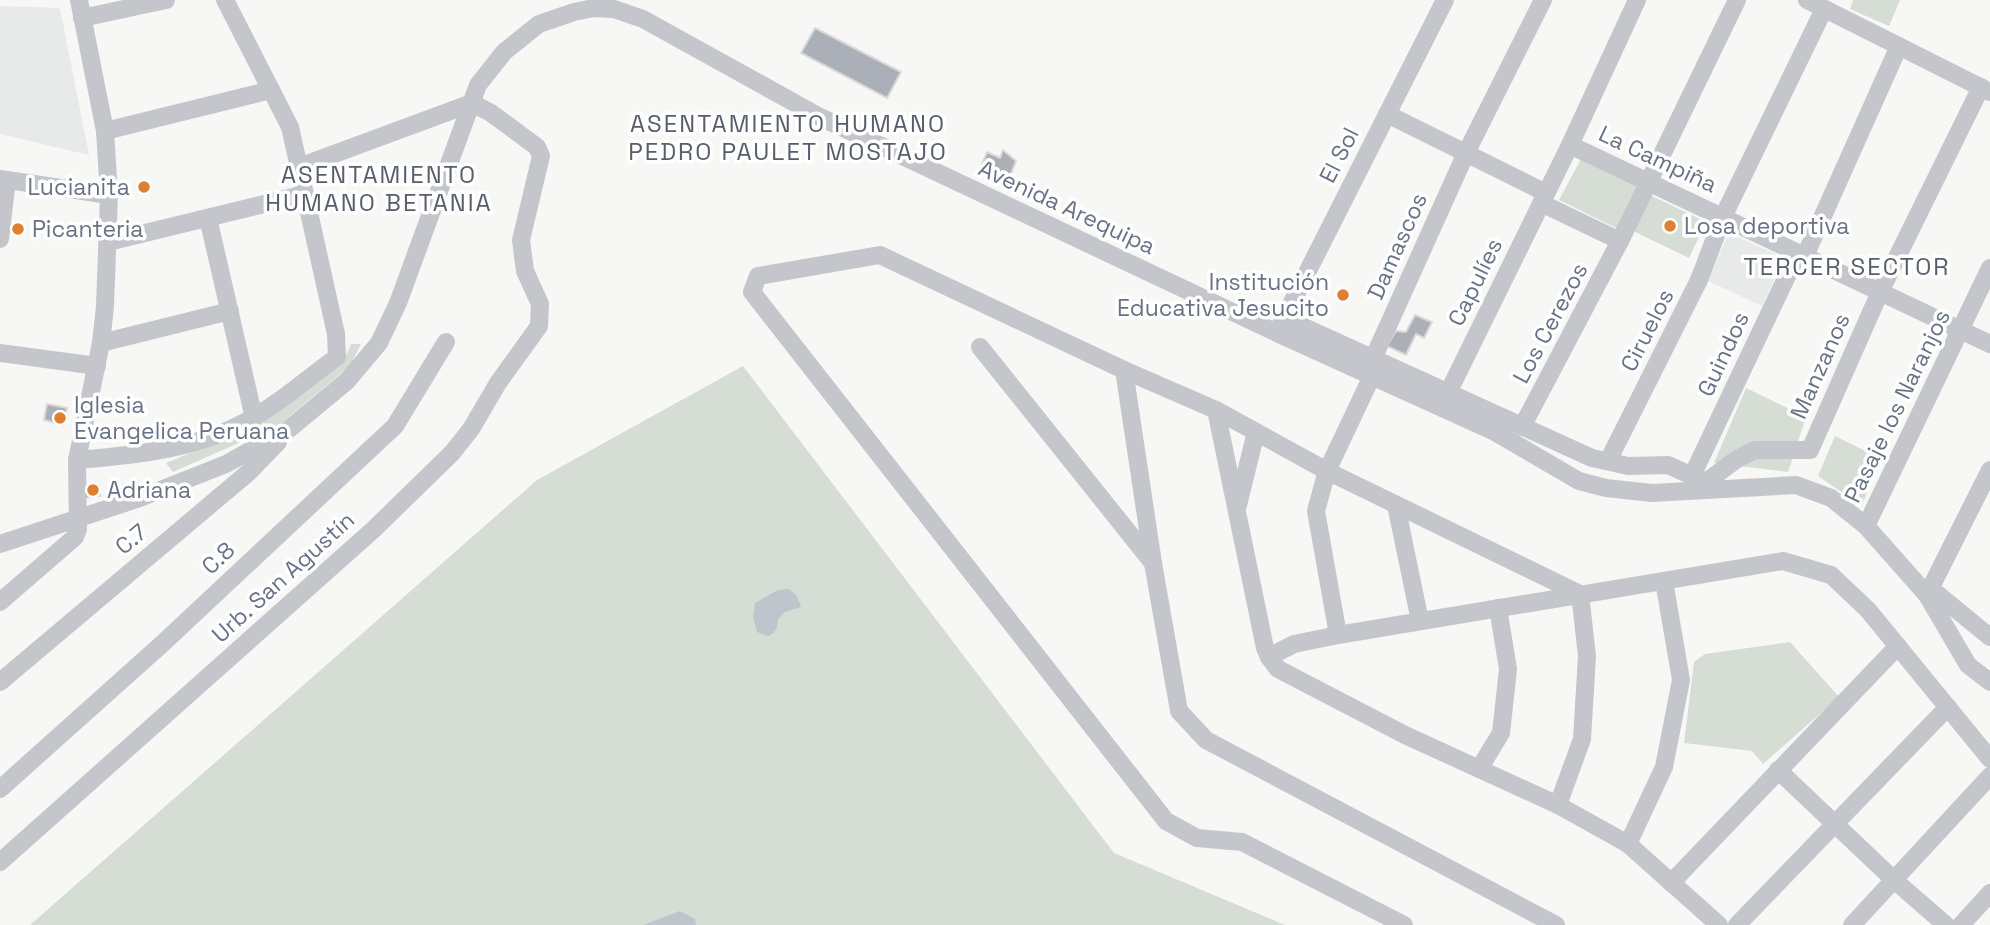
<svg xmlns="http://www.w3.org/2000/svg" width="1990" height="925" font-family="'Space Grotesk',sans-serif">
	<style>
		.built { fill: #e8e9e9 }
		.green { fill: #d6ddd5 }
		.water { fill: #bec5cc }
		.building { fill: #aaafb8; stroke: #d9dad8; stroke-width: 2 }
		.lines { fill: none; stroke-linecap: round; stroke-linejoin: round }
		.minor { stroke: #c4c6cb; stroke-width: 18 }
		.poi-dot { fill: #de802f; stroke: #fff; stroke-width: 2.5 }
		.labels { text-anchor: middle; dominant-baseline: central; stroke-width: 7; stroke-linejoin: round; paint-order: stroke }
		.street-label { font-size: 23px; fill: #687286; stroke: #fff }
		.poi-label { font-size: 23px; fill: #687286; stroke: #fff; text-anchor: start }
		.neighbourhood-label { font-size: 24px; letter-spacing: 2px; fill: #565d6b; stroke: #fff }
	</style>
	<rect width="100%" height="100%" fill="#f7f8f5"/>
	<g class="built">
		<path d="M0,6L60,8L89,155L0,134Z"/>
		<path d="M1729,233L1784,258L1762,306L1708,281Z"/>
	</g>
	<g class="green">
		<path d="M1853,0H1900L1889,26L1850,9Z"/>
		<path d="M1581,159L1641,185L1620,230L1559,200Z"/>
		<path d="M1650,195L1706,222L1689,258L1633,231Z"/>
		<path d="M351,344H361L350,366L279,425L173,472L166,463L260,424L345,358Z"/>
		<path d="M743,366L1114,853L1285,925H30L537,480Z"/>
		<path d="M1746,388L1806,417L1788,472L1714,463Z"/>
		<path d="M1835,436L1880,458L1862,506L1818,476Z"/>
		<path d="M1790,642L1839,697L1763,764L1752,751L1684,743L1694,662L1705,654Z"/>
	</g>
	<g class="water">
		<path d="M789,589L797,596L801,607L785,612L778,619C777,628 777,632 768,636L757,632L753,617L755,603L778,590Z"/>
		<path d="M680,911L695,919L696,925H643Z"/>
	</g>
	<g class="building">
		<path d="M815,28L901,72L887,98L801,53Z"/>
		<path d="M1003,150L1016,161L1007,184L978,173L987,152L1000,158Z"/>
		<path d="M1415,315L1432,322L1424,338L1416,334L1406,355L1387,346L1396,331L1406,332Z"/>
		<path d="M47,404L67,408L63,425L44,420Z"/>
		<path d="M99,485L100,496L84,498L82,487Z"/>
	</g>
	<g class="lines">
		<g class="minor">
			<path d="M1807,0L1990,92"/>
			<path d="M82,18L166,0"/>
			<path d="M1387,114L1546,193"/>
			<path d="M105,131L271,90"/>
			<path d="M1570,145L1990,344"/>
			<path d="M0,179L109,195"/>
			<path d="M1541,203L1620,241L1737,0"/>
			<path d="M208,218L254,418"/>
			<path d="M0,239L7,180"/>
			<path d="M108,242L305,194"/>
			<path d="M1805,256L1899,46"/>
			<path d="M1284,318L1592,458L1628,466L1668,465L1715,486"/>
			<path d="M1280,326L1445,0"/>
			<path d="M101,343L230,311"/>
			<path d="M980,347L1153,563"/>
			<path d="M0,353L97,366"/>
			<path d="M1373,359L1466,153L1543,0"/>
			<path d="M1124,370L1153,563L1179,711L1206,740L1556,925"/>
			<path d="M1448,393L1570,145L1637,0"/>
			<path d="M1216,410L1265,648L1269,657L1278,669L1405,735L1558,805L1628,844L1719,925"/>
			<path d="M1522,427L1620,241"/>
			<path d="M77,460C137,455 201,449 254,417C283,401 310,376 337,357L336,334L290,127L225,0"/>
			<path d="M1608,461L1699,280L1723,217L1824,9"/>
			<path d="M1692,476L1798,253"/>
			<path d="M1706,482L1737,459L1755,450H1810L1880,292L1981,87"/>
			<path d="M1238,505L1256,432"/>
			<path d="M1396,505L1420,621"/>
			<path d="M1866,526L1990,268"/>
			<path d="M0,544L140,498L226,464L289,429L347,381L379,343L398,303L478,85L504,52L539,24L574,12L594,8L614,9L643,19L820,117L1277,333L1493,431L1579,481L1606,488L1652,493L1796,485L1831,498L1866,526L1927,595L1968,665L1990,682"/>
			<path d="M1930,588L1990,637"/>
			<path d="M1927,595L1990,470"/>
			<path d="M0,602L75,537L78,529L77,460L101,343L105,306L109,195L105,131L79,0"/>
			<path d="M1338,635L1316,511L1327,471L1372,376"/>
			<path d="M1269,657L1294,644L1338,635L1783,561L1831,575L1868,610L1990,759"/>
			<path d="M0,682L249,472L278,442"/>
			<path d="M1479,769L1501,733L1508,669L1498,608"/>
			<path d="M1778,770L1894,880L1946,925"/>
			<path d="M0,789L162,644L395,426L446,342"/>
			<path d="M1628,844L1664,767L1681,680L1664,581"/>
			<path d="M0,862L373,530L452,453L471,429L498,383L539,326L540,304L525,271L521,240L541,156L537,147L491,113L472,103L299,167"/>
			<path d="M1671,883L1898,646"/>
			<path d="M1404,925L1242,842L1197,838L1166,821L752,292L758,276L880,255L1124,370L1216,410L1327,471L1580,594L1587,656L1582,739L1558,805"/>
			<path d="M1737,925L1948,707"/>
			<path d="M1852,925L1990,776"/>
			<path d="M1961,925L1990,893"/>
		</g>
	</g>
	<g class="poi-dot">
		<circle cx="144" cy="187" r="7"/>
		<circle cx="1670" cy="226" r="7"/>
		<circle cx="18" cy="229" r="7"/>
		<circle cx="1343" cy="295" r="7"/>
		<circle cx="60" cy="418" r="7"/>
		<circle cx="93" cy="490" r="7"/>
	</g>
	<g class="labels">
		<g class="street-label">
			<text transform="translate(1339 155) rotate(-63)">El Sol</text>
			<text transform="translate(1658 159) rotate(25)">La Campiña</text>
			<text transform="translate(1067 207) rotate(25)">Avenida Arequipa</text>
			<text transform="translate(1397 246) rotate(-66)">Damascos</text>
			<text transform="translate(1475 282) rotate(-64)">Capulíes</text>
			<text transform="translate(1550 323) rotate(-62)">Los Cerezos</text>
			<text transform="translate(1647 330) rotate(-63)">Ciruelos</text>
			<text transform="translate(1723 354) rotate(-65)">Guindos</text>
			<text transform="translate(1820 366) rotate(-66)">Manzanos</text>
			<text transform="translate(1897 406) rotate(-64)">Pasaje los Naranjos</text>
			<text transform="translate(131 539) rotate(-40)">C.7</text>
			<text transform="translate(218 558) rotate(-43)">C.8</text>
			<text transform="translate(283 577) rotate(-42)">Urb. San Agustín</text>
		</g>
		<g class="poi-label">
			<text x="130" y="187" text-anchor="end">Lucianita</text>
			<text x="1684" y="226">Losa deportiva</text>
			<text x="32" y="229">Picanteria</text>
			<text x="1329" y="282" text-anchor="end">Institución<tspan x="1329" dy="26">Educativa Jesucito</tspan></text>
			<text x="74" y="405">Iglesia<tspan x="74" dy="26">Evangelica Peruana</tspan></text>
			<text x="107" y="490">Adriana</text>
		</g>
		<g class="neighbourhood-label">
			<text x="788" y="123">ASENTAMIENTO HUMANO<tspan x="788" dy="28">PEDRO PAULET MOSTAJO</tspan></text>
			<text x="379" y="174">ASENTAMIENTO<tspan x="379" dy="28">HUMANO BETANIA</tspan></text>
			<text x="1847" y="266">TERCER SECTOR</text>
		</g>
	</g>
</svg>
